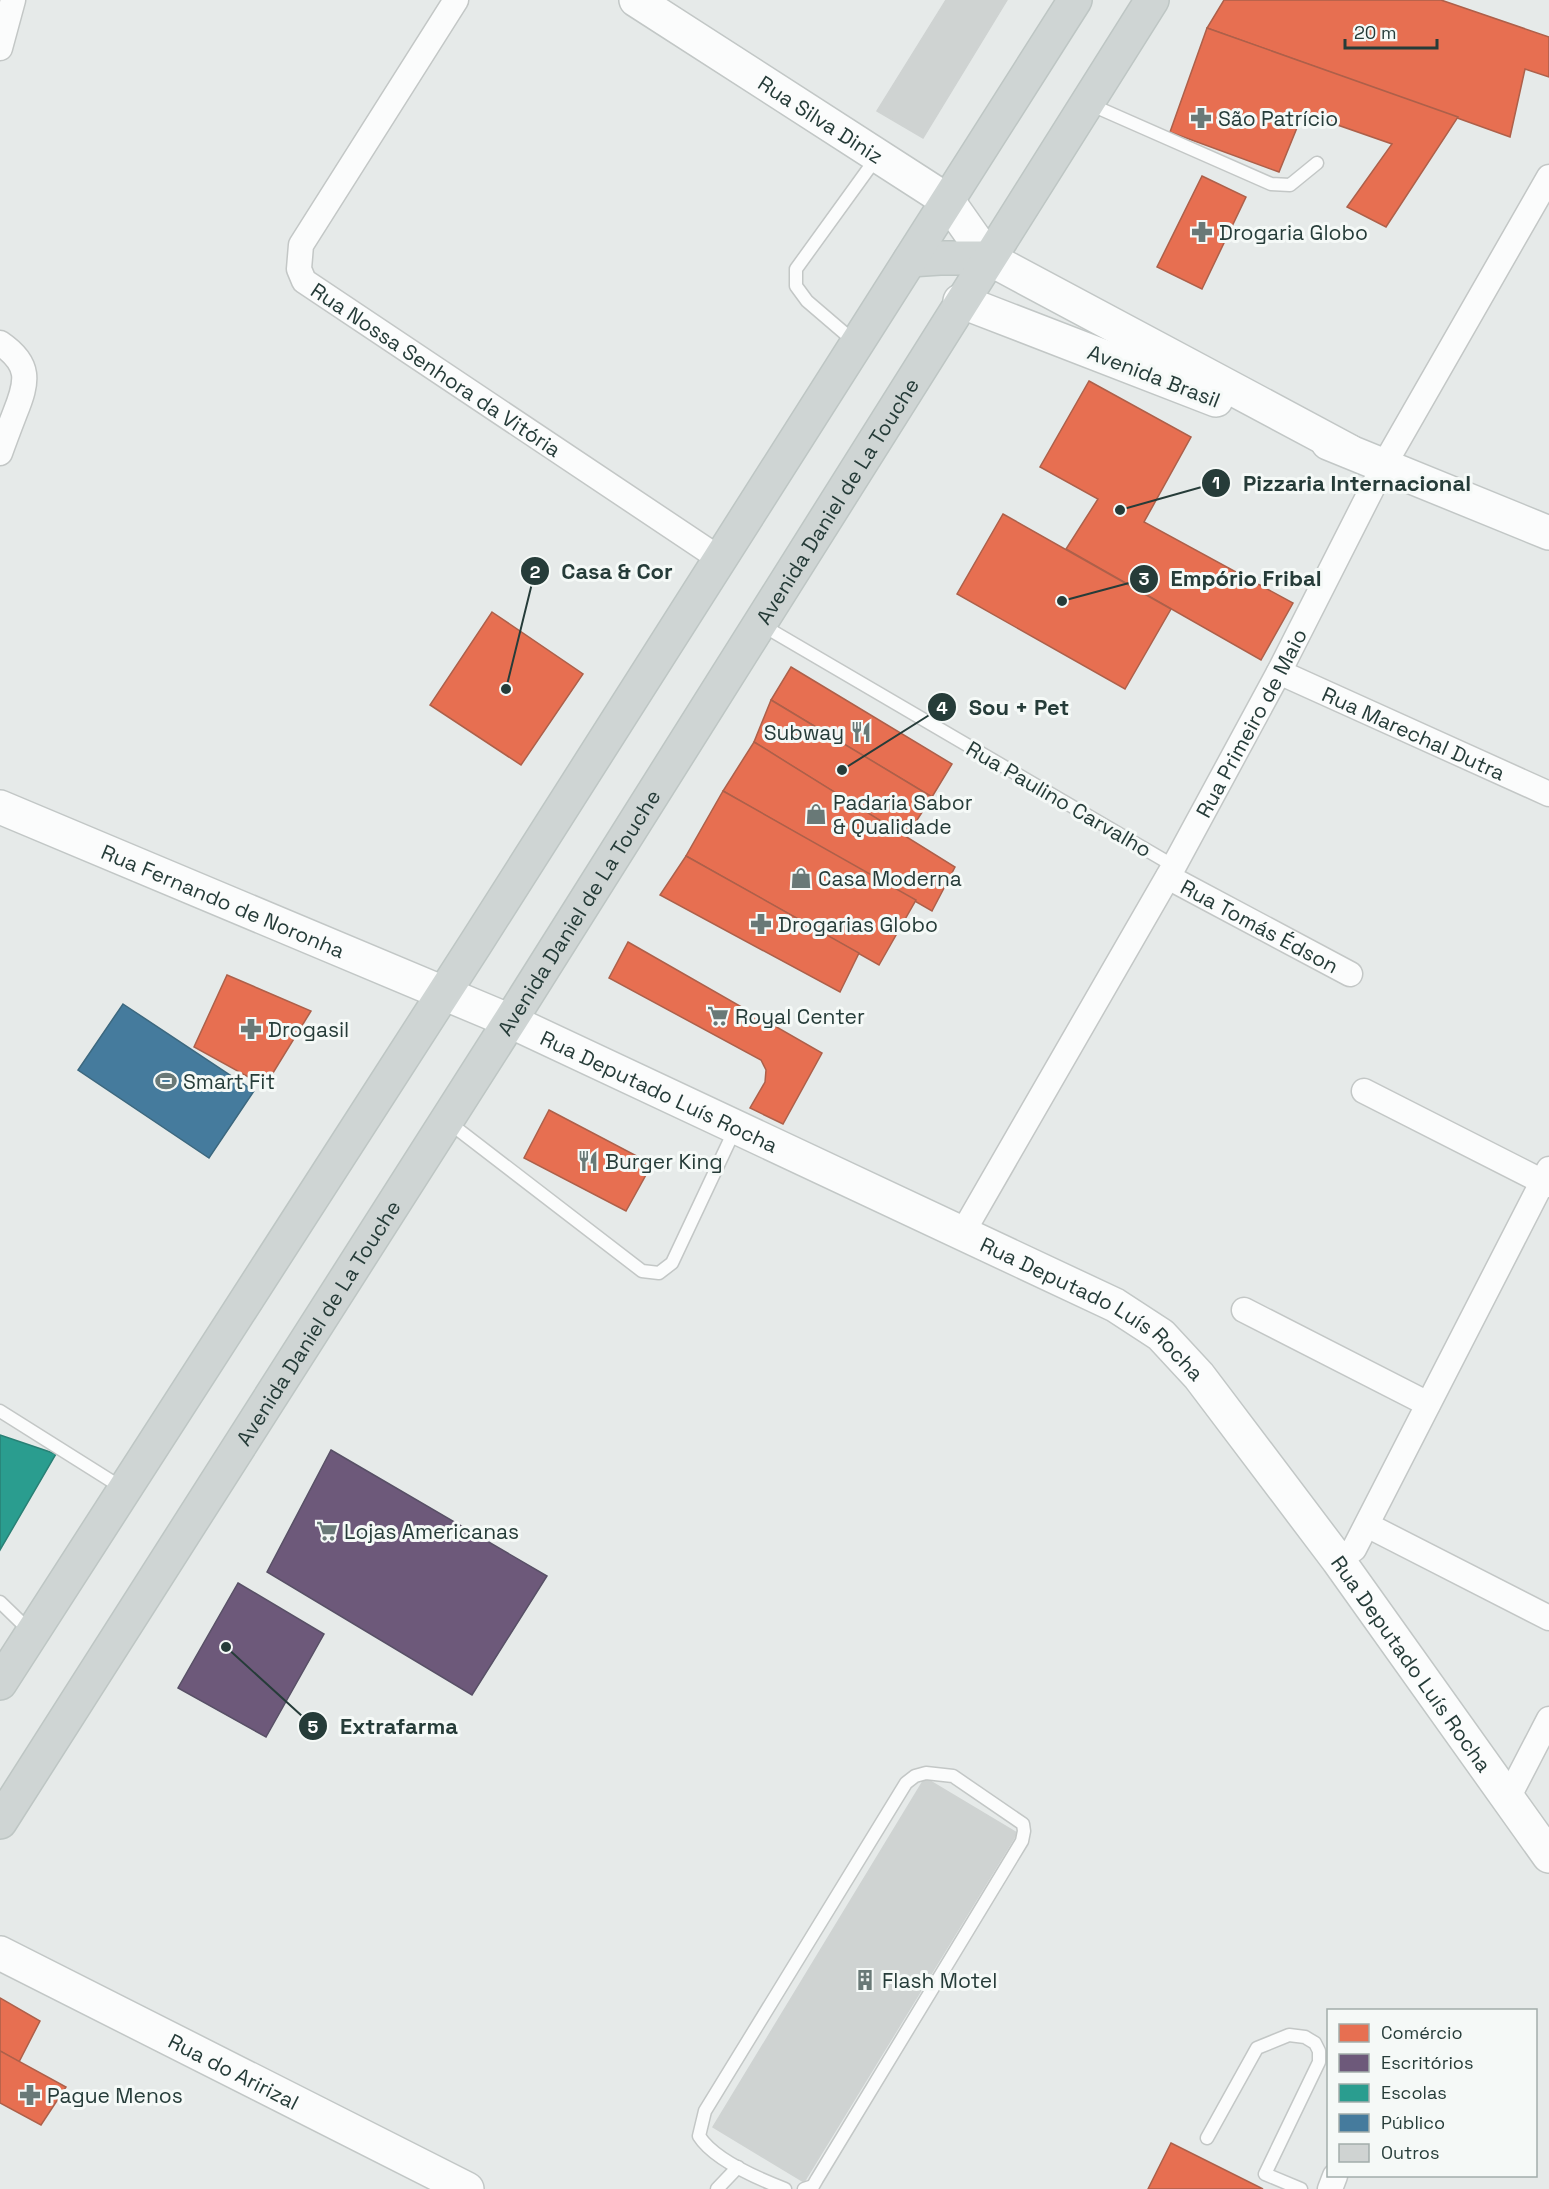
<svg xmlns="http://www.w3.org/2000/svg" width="1549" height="2189" font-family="'Space Grotesk',sans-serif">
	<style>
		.shops { fill: #e76f51; stroke: #ad604a; stroke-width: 1.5 }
		.offices { fill: #6d597a; stroke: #585066; stroke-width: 1.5 }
		.schools { fill: #2a9d8f; stroke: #298075; stroke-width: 1.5 }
		.public { fill: #457b9d; stroke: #3c687f; stroke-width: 1.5 }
		.building { fill: #cfd3d2; stroke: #cfd3d2; stroke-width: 1.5 }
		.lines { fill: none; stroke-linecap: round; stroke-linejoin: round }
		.lane-casing { stroke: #c3c7c6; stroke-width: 15 }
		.street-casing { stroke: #c3c7c6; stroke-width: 27 }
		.secondary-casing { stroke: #c2c7c6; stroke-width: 36 }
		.primary-casing { stroke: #bec6c4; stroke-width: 36 }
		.lane { stroke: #fbfcfc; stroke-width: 12 }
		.street { stroke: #fbfcfc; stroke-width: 24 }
		.secondary { stroke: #fbfcfc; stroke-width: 33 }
		.primary { stroke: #cfd5d4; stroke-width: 33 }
		.labels { text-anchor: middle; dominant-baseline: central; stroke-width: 6; stroke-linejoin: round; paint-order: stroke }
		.poi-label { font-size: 21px; fill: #263c39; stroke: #f5f9f7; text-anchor: start }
		.street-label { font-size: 21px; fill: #263c39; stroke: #f5f9f7 }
		.leader { fill: none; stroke: #263c39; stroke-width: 2 }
		.callout-dot { fill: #263c39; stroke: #f5f9f7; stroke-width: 2 }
		.mark-label { font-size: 18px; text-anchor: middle; font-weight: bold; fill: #fff }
		.callout-label { font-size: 22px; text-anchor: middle; font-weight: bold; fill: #263c39; stroke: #f5f9f7; stroke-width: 6; stroke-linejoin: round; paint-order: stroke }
	</style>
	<rect width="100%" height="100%" fill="#e6eae9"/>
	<g class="shops">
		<path d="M1224,0H1441L1549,37V77L1525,69L1510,137L1207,28Z"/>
		<path d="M1207,28L1458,117L1386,227L1347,207L1392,144L1303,113L1279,172L1170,132Z"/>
		<path d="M1202,176L1246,197L1202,289L1157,267Z"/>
		<path d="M1089,381L1191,437L1144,522L1293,603L1261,660L1066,549L1098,499L1040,467Z"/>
		<path d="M1003,514L1171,609L1125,689L957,594Z"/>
		<path d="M492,612L583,674L521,765L430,705Z"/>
		<path d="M791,667L952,764L932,797L771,700Z"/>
		<path d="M771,700L932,797L906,837L754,742Z"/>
		<path d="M754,742L955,867L932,911L723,791Z"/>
		<path d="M723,791L916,900L879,965L686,856Z"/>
		<path d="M686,856L859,953L840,992L660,895Z"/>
		<path d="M628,942L822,1053L783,1124L750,1108L765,1082L766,1070L761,1060L609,978Z"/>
		<path d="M227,975L311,1011L265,1086L194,1047Z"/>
		<path d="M549,1110L652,1164L626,1211L524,1158Z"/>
		<path d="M0,1998L40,2021L19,2062L0,2051Z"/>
		<path d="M0,2051L66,2087L41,2125L0,2103Z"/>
		<path d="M1171,2143L1263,2189H1148Z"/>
	</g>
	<g class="offices">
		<path d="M331,1450L547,1576L472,1695L267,1572Z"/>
		<path d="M238,1583L324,1634L266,1737L178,1688Z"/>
	</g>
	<path class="schools" d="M0,1435L56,1454L0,1550Z"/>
	<path class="public" d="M123,1004L254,1091L209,1158L78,1070Z"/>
	<g class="building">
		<path d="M946,0H1007L923,138L877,111Z"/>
		<path d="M925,1778L1017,1833L804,2182L713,2127Z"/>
	</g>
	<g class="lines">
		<defs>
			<g id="lane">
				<path d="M1087,103L1271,184L1290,185L1317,163"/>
				<path d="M856,343L807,301L796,286V269L877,157"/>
				<path d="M760,624L1174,866"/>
				<path d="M447,1121L642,1271L659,1273L672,1263L736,1127"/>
				<path d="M0,1411L124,1489"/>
				<path d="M0,1602L32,1633"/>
				<path d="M1207,2138L1257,2048L1289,2035L1305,2037L1315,2043L1319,2051V2062L1265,2174L1301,2189"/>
				<path d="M717,2189L738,2167"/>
				<path d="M785,2189C759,2179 714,2160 699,2136L705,2111L906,1783L915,1776L926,1773L953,1776L1023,1824L1024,1831L1022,1841L817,2179L813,2186L804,2189"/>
			</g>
			<g id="street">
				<path id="s1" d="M456,0L301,245L299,269L304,281L720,559"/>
				<path d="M0,48L13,0"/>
				<path d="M0,343C31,364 28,381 15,413C10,426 5,439 0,453"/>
				<path id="s2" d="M1279,672L1549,794"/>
				<path id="s3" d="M1168,877L1350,974"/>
				<path d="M1364,1091L1549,1185"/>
				<path id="s4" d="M963,1232L1174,866L1279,672L1384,465L1549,177"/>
				<path d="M1244,1310L1428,1404"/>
				<path d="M1367,1525L1549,1618"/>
				<path d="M1338,1560L1354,1549L1549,1169"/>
				<path d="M1507,1800L1549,1719"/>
				<path d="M1330,2189L1335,2176"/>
			</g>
			<g id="secondary">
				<path id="s5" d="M636,0L948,201L988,258L1349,451"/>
				<path d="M960,301L1216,400"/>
				<path d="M1328,443L1549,533"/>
				<path id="s6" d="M0,807L510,1021L1115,1305L1161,1335L1199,1376L1338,1560L1549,1856"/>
				<path id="s7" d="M0,1953L467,2189"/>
			</g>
			<g id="primary">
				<path d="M910,260L940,258H988"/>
				<path d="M0,1683L476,943L1075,0"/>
				<path id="s8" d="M0,1822L510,1021L1152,0"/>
			</g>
		</defs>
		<use href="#lane" class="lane-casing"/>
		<use href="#street" class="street-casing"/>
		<use href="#secondary" class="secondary-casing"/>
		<use href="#primary" class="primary-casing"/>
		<use href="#lane" class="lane"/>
		<use href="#street" class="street"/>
		<use href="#secondary" class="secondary"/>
		<use href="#primary" class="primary"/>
	</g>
	<defs>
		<symbol id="pharmacy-bare" viewBox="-9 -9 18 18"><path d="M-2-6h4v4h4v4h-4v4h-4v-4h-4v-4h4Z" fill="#697977" stroke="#f5f9f7" stroke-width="2.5" paint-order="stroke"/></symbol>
		<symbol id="restaurant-bare" viewBox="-9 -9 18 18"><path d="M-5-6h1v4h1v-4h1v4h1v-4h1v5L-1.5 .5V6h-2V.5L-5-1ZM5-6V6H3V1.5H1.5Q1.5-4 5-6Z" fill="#697977" stroke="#f5f9f7" stroke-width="2.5" paint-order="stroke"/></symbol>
		<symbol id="shop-bare" viewBox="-9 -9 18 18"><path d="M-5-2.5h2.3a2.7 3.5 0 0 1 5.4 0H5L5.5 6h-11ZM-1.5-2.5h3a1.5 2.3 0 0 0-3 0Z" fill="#697977" stroke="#f5f9f7" stroke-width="2.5" paint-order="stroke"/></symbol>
		<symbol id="supermarket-bare" viewBox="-9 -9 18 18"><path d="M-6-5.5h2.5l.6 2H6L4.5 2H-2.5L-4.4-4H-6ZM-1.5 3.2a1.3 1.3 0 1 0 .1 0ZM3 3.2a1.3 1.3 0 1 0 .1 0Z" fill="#697977" stroke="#f5f9f7" stroke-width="2.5" paint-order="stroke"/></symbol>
		<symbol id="stadium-bare" viewBox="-9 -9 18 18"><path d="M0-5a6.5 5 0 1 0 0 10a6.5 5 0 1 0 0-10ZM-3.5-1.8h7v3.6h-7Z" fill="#697977" stroke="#f5f9f7" stroke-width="2.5" paint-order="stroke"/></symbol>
		<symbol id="building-bare" viewBox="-9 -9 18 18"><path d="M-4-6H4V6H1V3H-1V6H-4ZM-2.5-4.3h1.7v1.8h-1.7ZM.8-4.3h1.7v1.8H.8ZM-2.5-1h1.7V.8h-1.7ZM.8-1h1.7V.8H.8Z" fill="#697977" stroke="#f5f9f7" stroke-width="2.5" paint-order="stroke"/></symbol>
	</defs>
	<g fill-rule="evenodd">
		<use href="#pharmacy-bare" x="1186" y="103" width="30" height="30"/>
		<use href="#pharmacy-bare" x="1187" y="217" width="30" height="30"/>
		<use href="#restaurant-bare" x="846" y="717" width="30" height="30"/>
		<use href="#shop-bare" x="801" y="799" width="30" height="30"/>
		<use href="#shop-bare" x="786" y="863" width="30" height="30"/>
		<use href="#pharmacy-bare" x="746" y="909" width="30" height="30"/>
		<use href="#supermarket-bare" x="703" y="1001" width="30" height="30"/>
		<use href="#pharmacy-bare" x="236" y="1014" width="30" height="30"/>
		<use href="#stadium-bare" x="151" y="1066" width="30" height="30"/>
		<use href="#restaurant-bare" x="573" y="1146" width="30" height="30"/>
		<use href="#supermarket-bare" x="312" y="1516" width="30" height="30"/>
		<use href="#building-bare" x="850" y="1965" width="30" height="30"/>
		<use href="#pharmacy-bare" x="15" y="2080" width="30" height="30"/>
	</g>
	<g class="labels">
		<g class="poi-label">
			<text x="1218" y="118">São Patrício</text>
			<text x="1219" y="232">Drogaria Globo</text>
			<text x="844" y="732" text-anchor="end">Subway</text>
			<text x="833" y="802">Padaria Sabor<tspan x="833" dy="24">&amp; Qualidade</tspan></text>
			<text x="818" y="878">Casa Moderna</text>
			<text x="778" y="924">Drogarias Globo</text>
			<text x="735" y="1016">Royal Center</text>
			<text x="268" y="1029">Drogasil</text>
			<text x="183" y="1081">Smart Fit</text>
			<text x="605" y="1161">Burger King</text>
			<text x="344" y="1531">Lojas Americanas</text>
			<text x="882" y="1980">Flash Motel</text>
			<text x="47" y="2095">Pague Menos</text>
		</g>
		<g class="street-label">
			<text stroke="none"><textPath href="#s5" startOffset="220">Rua Silva Diniz</textPath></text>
			<text stroke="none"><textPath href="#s1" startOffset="486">Rua Nossa Senhora da Vitória</textPath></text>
			<text transform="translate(1154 376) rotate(21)">Avenida Brasil</text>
			<text stroke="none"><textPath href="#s8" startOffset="1564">Avenida Daniel de La Touche</textPath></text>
			<text stroke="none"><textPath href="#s4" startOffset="585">Rua Primeiro de Maio</textPath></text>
			<text stroke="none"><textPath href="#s2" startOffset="148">Rua Marechal Dutra</textPath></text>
			<text transform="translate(1059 799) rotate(30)">Rua Paulino Carvalho</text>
			<text stroke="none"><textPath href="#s6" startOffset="242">Rua Fernando de Noronha</textPath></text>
			<text stroke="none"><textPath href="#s8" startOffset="1078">Avenida Daniel de La Touche</textPath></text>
			<text stroke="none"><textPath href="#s3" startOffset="104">Rua Tomás Édson</textPath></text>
			<text stroke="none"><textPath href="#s6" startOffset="718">Rua Deputado Luís Rocha</textPath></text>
			<text stroke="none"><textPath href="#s6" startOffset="1204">Rua Deputado Luís Rocha</textPath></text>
			<text stroke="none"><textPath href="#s8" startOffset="592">Avenida Daniel de La Touche</textPath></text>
			<text stroke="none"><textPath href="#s6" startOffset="1690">Rua Deputado Luís Rocha</textPath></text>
			<text stroke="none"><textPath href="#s7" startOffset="262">Rua do Aririzal</textPath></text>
		</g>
	</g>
	<path class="leader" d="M1120 510L1216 483M506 689L535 571M1062 601L1144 579M842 770L942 707M226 1647L313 1726"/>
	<g class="callout-dot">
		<circle cx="1120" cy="510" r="6"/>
		<circle cx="506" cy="689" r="6"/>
		<circle cx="1062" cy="601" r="6"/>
		<circle cx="842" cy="770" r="6"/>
		<circle cx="226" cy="1647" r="6"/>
		<circle cx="1216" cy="483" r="15"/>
		<circle cx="535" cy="571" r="15"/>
		<circle cx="1144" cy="579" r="15"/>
		<circle cx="942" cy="707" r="15"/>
		<circle cx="313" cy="1726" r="15"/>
	</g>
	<g class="mark-label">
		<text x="1216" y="489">1</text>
		<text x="535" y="578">2</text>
		<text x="1144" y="585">3</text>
		<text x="942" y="714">4</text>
		<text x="313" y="1733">5</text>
	</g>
	<g class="callout-label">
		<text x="1357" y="491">Pizzaria Internacional</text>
		<text x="617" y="579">Casa &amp; Cor</text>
		<text x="1246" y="586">Empório Fribal</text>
		<text x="1019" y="715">Sou + Pet</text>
		<text x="399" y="1734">Extrafarma</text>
	</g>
	<rect x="1327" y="2009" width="210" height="168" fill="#f5f9f7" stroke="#a2adab" stroke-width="1.5"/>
	<rect x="1339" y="2024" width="30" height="18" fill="#e76f51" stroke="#a2adab" stroke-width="1.5"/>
	<text x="1381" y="2039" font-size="18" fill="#263c39">Comércio</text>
	<rect x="1339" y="2054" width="30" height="18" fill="#6d597a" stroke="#a2adab" stroke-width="1.5"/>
	<text x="1381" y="2069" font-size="18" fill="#263c39">Escritórios</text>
	<rect x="1339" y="2084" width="30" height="18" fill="#2a9d8f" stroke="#a2adab" stroke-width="1.5"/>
	<text x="1381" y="2099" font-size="18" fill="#263c39">Escolas</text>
	<rect x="1339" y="2114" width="30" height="18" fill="#457b9d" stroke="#a2adab" stroke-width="1.5"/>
	<text x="1381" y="2129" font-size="18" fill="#263c39">Público</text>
	<rect x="1339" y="2144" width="30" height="18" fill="#cfd3d2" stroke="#a2adab" stroke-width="1.5"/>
	<text x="1381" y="2159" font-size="18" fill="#263c39">Outros</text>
	<path d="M1345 39v9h92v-9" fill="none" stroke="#263c39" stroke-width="3"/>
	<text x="1354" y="39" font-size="18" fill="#263c39" stroke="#f5f9f7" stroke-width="4.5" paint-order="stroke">20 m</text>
</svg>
